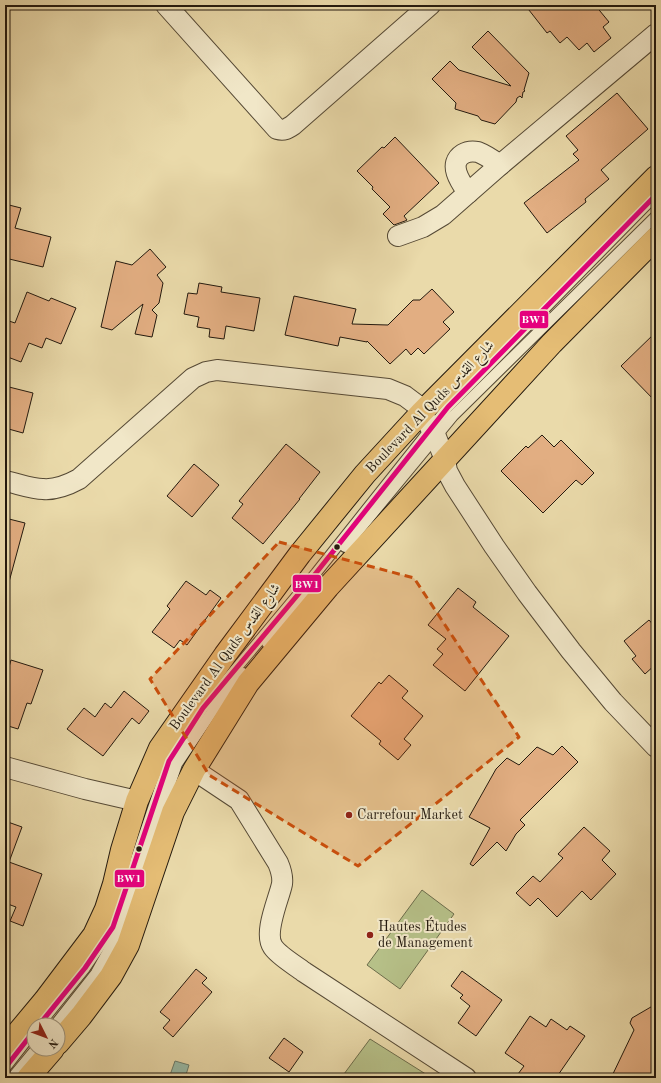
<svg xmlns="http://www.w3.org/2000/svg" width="661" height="1083" font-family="'Old Standard TT',Amiri,serif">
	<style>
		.green { fill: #b6c088; stroke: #6c6c4b }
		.water { fill: #98bba7; stroke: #697a6a }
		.building { fill: #e2ae82; stroke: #23190e }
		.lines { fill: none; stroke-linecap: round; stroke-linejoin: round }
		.service-casing { stroke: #554935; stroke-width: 12 }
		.minor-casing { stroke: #554935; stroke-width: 22 }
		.primary-casing { stroke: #23190e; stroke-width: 24 }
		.service { stroke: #f1e7c8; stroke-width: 10 }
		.minor { stroke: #f1e7c8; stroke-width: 20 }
		.primary { stroke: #e5bd75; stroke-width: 22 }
		.bus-1-casing { stroke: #f1e7c8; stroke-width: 8 }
		.bus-1 { stroke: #e5007d; stroke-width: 5 }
		.marked { fill: #ca4f0c; fill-opacity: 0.2; stroke: #ca4f0c; stroke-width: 3; stroke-dasharray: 8 5; stroke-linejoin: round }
		.bus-dot { fill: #23190e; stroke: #f1e7c8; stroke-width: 1.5 }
		.poi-dot { fill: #8f2418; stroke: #f1e7c8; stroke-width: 1.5 }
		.labels { text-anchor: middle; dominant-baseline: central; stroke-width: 4; stroke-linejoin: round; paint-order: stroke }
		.street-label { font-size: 14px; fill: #23190e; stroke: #f1e7c8 }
		.poi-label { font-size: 14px; fill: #23190e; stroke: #f1e7c8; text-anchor: start }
		.line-badge { stroke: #f1e7c8; stroke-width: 1.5 }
		.badge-label { font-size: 11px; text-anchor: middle; font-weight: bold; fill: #fff }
	</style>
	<rect width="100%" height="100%" fill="#eadaaa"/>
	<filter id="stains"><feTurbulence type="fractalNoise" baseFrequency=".005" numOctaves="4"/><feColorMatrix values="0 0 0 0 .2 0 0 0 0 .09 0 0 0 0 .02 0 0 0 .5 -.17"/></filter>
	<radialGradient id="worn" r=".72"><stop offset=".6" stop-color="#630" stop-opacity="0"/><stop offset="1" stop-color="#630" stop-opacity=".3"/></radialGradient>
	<g class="green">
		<path d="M422,890L454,914L400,989L367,965Z"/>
		<path d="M370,1039L432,1078H341Z"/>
	</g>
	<path class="water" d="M175,1061L189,1065L185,1078H169Z"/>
	<g class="building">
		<path d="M525,5H595L609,22L603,27L611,38L594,52L587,43L579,50L567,37L560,43L550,31L547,33Z"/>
		<path d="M488,31L529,73L524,90L525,91L523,92L522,98L520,96L517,98L516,102L495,124L481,120L478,116L455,109L456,103L432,79L450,61L459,70L511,86L472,47Z"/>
		<path d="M617,93L648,129L601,170L609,179L585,199L586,202L547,233L524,203L579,160L573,154L578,150L566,136Z"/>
		<path d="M395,137L439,183L404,216L407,220L405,221L394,225L383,214L390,207L372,189L373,187L357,171L382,147L384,148Z"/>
		<path d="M5,204L21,208L15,228L51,237L43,267L5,258Z"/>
		<path d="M150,249L166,267L157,275L163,283L159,303L152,310L157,315L152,337L135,334L143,304L112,330L101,327L116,261L132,265Z"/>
		<path d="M199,283L222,287L221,292L260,298L254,331L226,326L224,339L209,337L210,329L197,327L199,317L184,314L188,293L197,294Z"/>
		<path d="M432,289L454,312L443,322L450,329L424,354L418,348L411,355L406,349L390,364L367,341V342L340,337L338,346L285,335L294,296L356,309L352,324L388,325L413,300H420Z"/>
		<path d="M27,292L49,301L51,298L76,308L61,344L46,338L42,348L29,343L21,362L5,356V330L9,321L15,323Z"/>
		<path d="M656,332V402L621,366Z"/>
		<path d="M5,386L33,393L23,433L5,428Z"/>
		<path d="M542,435L554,447L561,440L594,473L582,485L576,480L543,513L501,471L526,446L528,448Z"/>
		<path d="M286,444L320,472L299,499H300L263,544L232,518L243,504L239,501Z"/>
		<path d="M194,464L219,485L192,517L167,496Z"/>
		<path d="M5,518L25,523L9,582H5Z"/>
		<path d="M186,581L206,595L210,590L221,598L187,645L180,640L174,648L152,632L170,609L167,606Z"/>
		<path d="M458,588L476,602L473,607L509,636L465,691L433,665L443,654L437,649L446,639L428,625Z"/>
		<path d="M649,620L656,628V664L645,674L632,659L636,656L624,641Z"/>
		<path d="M11,660L43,670L31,704L27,703L18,729L5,725V666L9,667Z"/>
		<path d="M389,675L408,691L402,698L423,716L404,739L411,745L398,760L379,744L381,741L351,716L379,682L381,684Z"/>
		<path d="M124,691L149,711L139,724L132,718L103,756L67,729L84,708L95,717L105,703L111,708Z"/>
		<path d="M562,746L578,762L520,820L525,825L516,834L506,851L497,842L473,866L470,864L490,828L469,817L496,769L507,758L519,765L537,747L553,755Z"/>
		<path d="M5,821L22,827L9,862L42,874L23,926L10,921L16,907L5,903Z"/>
		<path d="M584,827L610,851L602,860L616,874L591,900L582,891L557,917L538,898L530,906L516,893L533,876L540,882L563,858L558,854Z"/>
		<path d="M196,969L207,978L202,983L212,992L173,1037L163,1028L170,1020L160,1012Z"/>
		<path d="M462,971L502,1000L476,1036L458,1023L470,1006L460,998L463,995L451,986Z"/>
		<path d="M656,1004V1078H611L634,1030L630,1023L632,1018Z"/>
		<path d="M530,1016L546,1027L551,1019L567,1030L570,1026L585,1036L556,1078H515L524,1066L505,1053Z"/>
		<path d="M284,1038L303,1052L289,1072L269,1058Z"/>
	</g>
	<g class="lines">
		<defs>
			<g id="service">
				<path d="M345,547L453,416L656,216"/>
				<path d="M267,643L310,590"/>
				<path d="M39,1025L85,968L113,927L169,761L203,708L316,573L448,407L656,195"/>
				<path d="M55,1025L96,973L122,926L177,764L216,706L243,673"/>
				<path d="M5,1068L34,1031"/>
				<path d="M12,1078L36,1049"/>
			</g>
			<g id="minor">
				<path d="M166,5L277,129C284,131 287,129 293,125L430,5"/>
				<path d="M468,193C461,183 447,164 463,154C468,151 473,151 478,152C486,155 493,160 500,165"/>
				<path d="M398,236L423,227L443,215L500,165L656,34"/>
				<path d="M5,481C16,483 32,489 43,489C55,490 68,485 79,479L193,378L206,372L217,370L388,389L405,396L417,405L436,437L445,460L447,471L455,486L494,546L527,593L571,651L613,702L656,747"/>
				<path d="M5,767L85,789L137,801"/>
				<path d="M194,770L239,800L278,863C281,870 283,877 282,884C279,899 263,933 273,947C279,956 295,965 304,972L466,1078"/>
			</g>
			<g id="primary">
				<path d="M58,1043L81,1016L111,976L128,945L173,812L194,770L248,683L328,587L552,343L656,238"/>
				<path d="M5,1048L45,1000L94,935L106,909L114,884L122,850L137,801L160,748L225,655L300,554L365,474L422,412L656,177"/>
				<path d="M28,1078L53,1049"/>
			</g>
		</defs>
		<use href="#service" class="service-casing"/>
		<use href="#minor" class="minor-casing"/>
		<use href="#primary" class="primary-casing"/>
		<use href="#service" class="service"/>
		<use href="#minor" class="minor"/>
		<use href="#primary" class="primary"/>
		<defs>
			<g id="bus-1">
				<path d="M39,1025L85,968L113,927L169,761L203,708L316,573L448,407L656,195"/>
				<path d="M5,1068L34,1031"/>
			</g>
		</defs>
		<use href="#bus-1" class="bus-1-casing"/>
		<use href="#bus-1" class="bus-1"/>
	</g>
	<path class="marked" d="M279,542L414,578L519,737L358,866L209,775L150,679Z"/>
	<g class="bus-dot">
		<circle cx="337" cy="547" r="3.5"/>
		<circle cx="139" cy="849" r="3.5"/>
	</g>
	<g class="poi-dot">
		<circle cx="349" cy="815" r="4"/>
		<circle cx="370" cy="935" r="4"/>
	</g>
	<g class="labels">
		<g class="street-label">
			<text transform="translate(430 407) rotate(-46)">Boulevard Al Quds شارع القدس</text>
			<text transform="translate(225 657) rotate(-54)">Boulevard Al Quds شارع القدس</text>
		</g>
		<g class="poi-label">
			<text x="357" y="815">Carrefour Market</text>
			<text x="378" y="927">Hautes Études<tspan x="378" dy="16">de Management</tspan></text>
		</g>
	</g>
	<g class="line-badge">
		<rect x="519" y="310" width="30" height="19" rx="4" fill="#e5007d"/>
		<rect x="292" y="574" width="30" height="19" rx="4" fill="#e5007d"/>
		<rect x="114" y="869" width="31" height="19" rx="4" fill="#e5007d"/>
	</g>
	<g class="badge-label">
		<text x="534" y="323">BW1</text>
		<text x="307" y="588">BW1</text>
		<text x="129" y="882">BW1</text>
	</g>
	<rect width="661" height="1083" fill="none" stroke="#eadaaa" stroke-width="20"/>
	<rect x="6" y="6" width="649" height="1071" fill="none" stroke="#23190e" stroke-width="2"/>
	<rect x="10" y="10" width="641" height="1063" fill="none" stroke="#23190e"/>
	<g transform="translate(46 1037) rotate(132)"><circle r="19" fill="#f1e7c8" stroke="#9f957e"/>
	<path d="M0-3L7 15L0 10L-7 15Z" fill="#8f2418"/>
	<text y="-6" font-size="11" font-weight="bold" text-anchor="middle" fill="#23190e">N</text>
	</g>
	<rect width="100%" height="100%" filter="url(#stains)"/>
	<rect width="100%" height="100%" fill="url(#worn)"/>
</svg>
